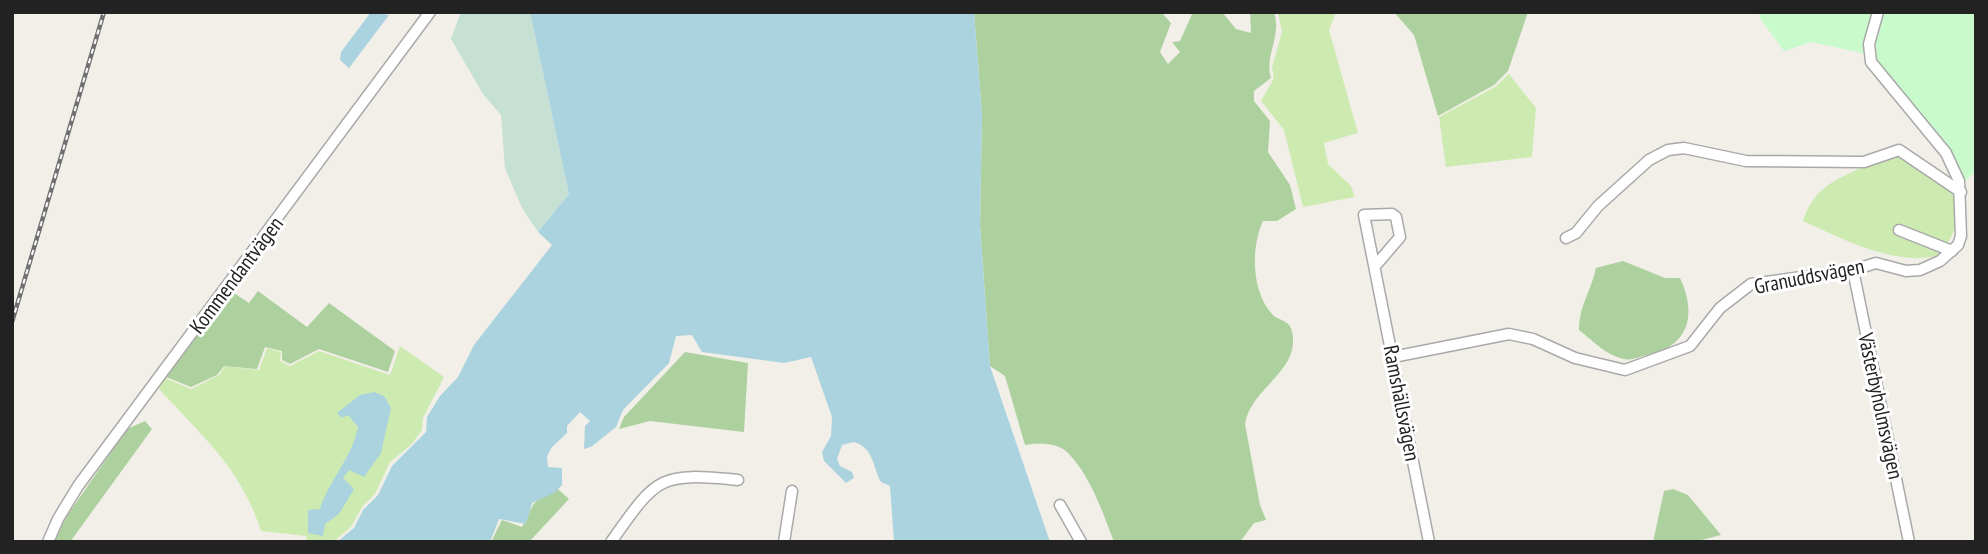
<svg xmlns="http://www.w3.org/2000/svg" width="1988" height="554" font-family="'PT Sans Narrow',sans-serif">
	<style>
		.grass { fill: #cdebb0 }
		.forest { fill: #add19e }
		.wetland { fill: #c6e0d4 }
		.park { fill: #c8facc }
		.water { fill: #aad3df }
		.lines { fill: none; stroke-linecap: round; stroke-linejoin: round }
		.minor-casing { stroke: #a9a9a9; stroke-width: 13 }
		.minor { stroke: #fff; stroke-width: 10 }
		.rail-casing { stroke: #707070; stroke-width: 4.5 }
		.rail { stroke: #fff; stroke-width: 2; stroke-dasharray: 5; stroke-linecap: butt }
		.labels { text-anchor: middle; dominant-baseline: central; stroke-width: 6; stroke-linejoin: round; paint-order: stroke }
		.street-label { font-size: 21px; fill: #222; stroke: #fff }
	</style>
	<rect width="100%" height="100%" fill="#f2efe9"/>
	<g class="grass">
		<path d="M1278,12H1336L1329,30L1358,133L1324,143L1328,164L1351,186L1355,197L1303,207L1284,130L1261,101L1274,78L1272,68L1282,32Z"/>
		<path d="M1509,74L1536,108L1532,157L1446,167L1439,117L1495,87Z"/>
		<path d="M1897,153L1956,192C1959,220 1957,235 1937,256C1891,265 1845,240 1803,221C1812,192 1830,182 1856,170C1871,163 1881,156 1897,153Z"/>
		<path d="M400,346L444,377L423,418L422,430L411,445L390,462L375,494L362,507L351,527L333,542H307L306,536L261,531C241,468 202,436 159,389L165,378L191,389L219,375L225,366L259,370L267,348L281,352L280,361L290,366L319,351L390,375Z"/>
	</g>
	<g class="forest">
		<path d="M974,12H1161L1171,23L1160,52L1168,64L1180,52L1172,42L1180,41L1193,12H1222L1236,29L1251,33L1250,12H1274C1282,36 1264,57 1271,78L1254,91V101L1270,121L1268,152L1290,185L1296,209L1277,221H1263C1251,247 1251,291 1272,314C1278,321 1289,319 1292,331C1301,372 1251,387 1245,424L1260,505L1266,520L1254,523L1240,542H1114C1103,513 1090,475 1068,453C1057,442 1039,443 1025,445L1005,376L990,366L980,225L982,115Z"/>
		<path d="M1394,12H1528L1508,71L1494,85L1438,116L1414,35Z"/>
		<path d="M1623,261L1665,278H1680C1696,312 1691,344 1651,354C1643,355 1632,361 1624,359C1607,356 1592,340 1579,330C1579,306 1591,291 1596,268Z"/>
		<path d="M228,289L249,303L258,291L307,327L329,303L395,351L388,372L319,349L290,364L282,360V351L265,347L257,369L224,366L217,375L191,387L166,377Z"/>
		<path d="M685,352L748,363L744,432L650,421L619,429L624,417Z"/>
		<path d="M145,421L152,429L70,542H53L67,516L127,429Z"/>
		<path d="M551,483L569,499L529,542H491L502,520L522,527L533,505Z"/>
		<path d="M1673,489L1688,495L1721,535L1694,542H1653L1664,491Z"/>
	</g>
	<path class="wetland" d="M461,12H530L569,194L538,232L522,208L505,168L501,115L483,94L451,39Z"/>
	<path class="park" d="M1759,12H1976V172L1962,183L1950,150L1881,69L1875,56L1812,42L1784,51L1761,20Z"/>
	<g class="water">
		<path d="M371,12L389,15L349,68L340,60L341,52Z"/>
		<path d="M530,12H974L982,115L980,225L990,366L1050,542H894L890,486L881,482C873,468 874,448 854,442L842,445L837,459L840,466L852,472L854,478L846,483L824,461L822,452L831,436L832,417L811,357L784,363L702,352L692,335L676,336L669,363L623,410L616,427L591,447L584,449L585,426L590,421L580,412L567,426V433L552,447L547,456L548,467L562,468V485L554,493L532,503L526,524L499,519L490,542H337L354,528L363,510L378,495L392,466L426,432L427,417L440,396L458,377L474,345L552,245L538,232L569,194Z"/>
		<path d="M374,392L384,396L391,408L381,453L364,477L349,470L343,478L354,489L339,514L325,524L323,536L308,533V510L320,509C329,480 352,458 358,427L348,415L342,418L337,413L360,395Z"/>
	</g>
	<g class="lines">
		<defs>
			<g id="minor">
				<path d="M1899,230L1952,251"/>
				<path d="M1566,238L1576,233L1598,206L1649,160L1668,150L1684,148L1746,161L1864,162L1899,150L1961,192"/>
				<path d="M1376,265L1400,237L1396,217L1392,214L1364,215L1429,542"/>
				<path d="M1853,270L1909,542"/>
				<path d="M1393,357L1509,334L1533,339L1575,358L1625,370L1690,346L1720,308L1751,284L1853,270L1876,263L1906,271L1920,270L1940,261L1958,245L1961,236L1959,181L1946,153L1871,62L1869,44L1878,12"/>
				<path d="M1060,505L1081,542"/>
				<path d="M48,542L58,519L78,486L430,12"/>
				<path d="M611,542C657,477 658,472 738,480"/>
				<path d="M784,542L792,491"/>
			</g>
		</defs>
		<use href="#minor" class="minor-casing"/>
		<use href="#minor" class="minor"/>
		<defs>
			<path id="rail" d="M12,322L104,12"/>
		</defs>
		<use href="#rail" class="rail-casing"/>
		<use href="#rail" class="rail"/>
	</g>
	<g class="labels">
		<g class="street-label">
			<text transform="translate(236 275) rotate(-53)">Kommendantvägen</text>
			<text transform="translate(1809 276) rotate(-11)">Granuddsvägen</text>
			<text transform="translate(1402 403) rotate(79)">Ramshällsvägen</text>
			<text transform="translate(1881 406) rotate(78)">Västerbyholmsvägen</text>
		</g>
	</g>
	<rect width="1988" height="554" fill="none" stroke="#222222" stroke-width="28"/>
</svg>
